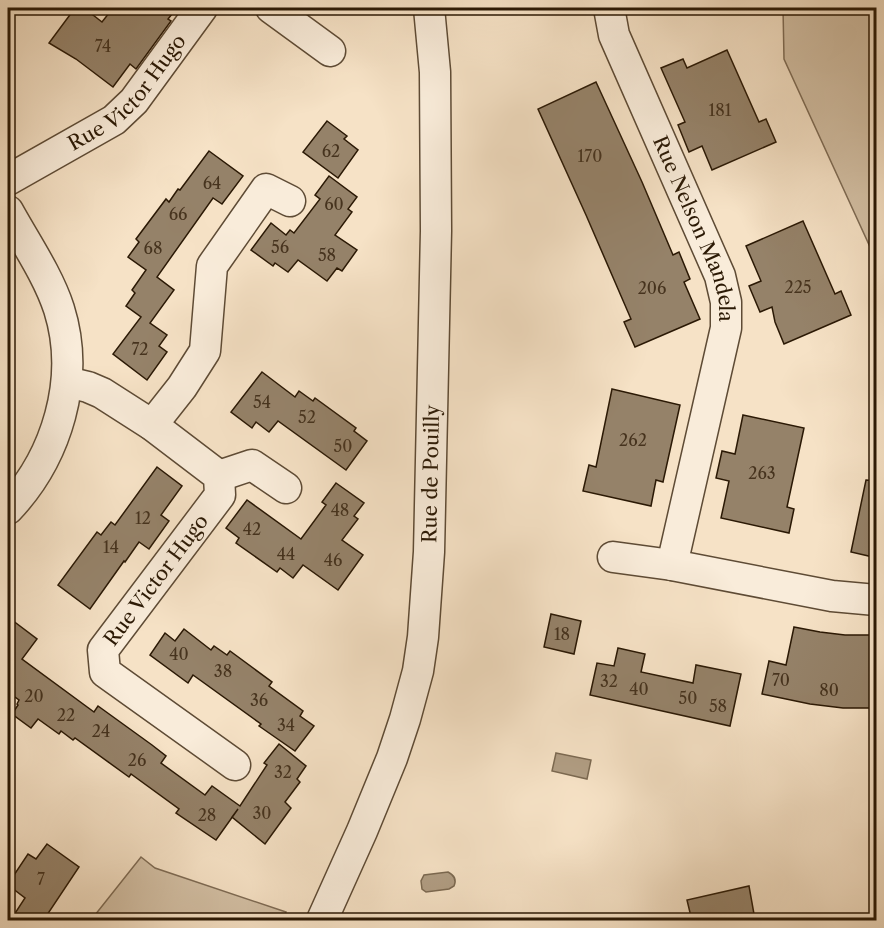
<svg xmlns="http://www.w3.org/2000/svg" width="884" height="928" font-family="'Libre Caslon Text',serif">
	<style>
		.green { fill: #d3c0a5; stroke: #7f6c55; stroke-width: 1.5 }
		.water { fill: #b19e84; stroke: #7b6951; stroke-width: 1.5 }
		.building { fill: #958269; stroke: #2b1905; stroke-width: 1.5 }
		.lines { fill: none; stroke-linecap: round; stroke-linejoin: round }
		.minor-casing { stroke: #5e4b35; stroke-width: 33 }
		.minor { stroke: #f9ecda; stroke-width: 30 }
		.labels { text-anchor: middle; dominant-baseline: central; stroke-width: 4.5; stroke-linejoin: round; paint-order: stroke }
		.number-label { font-size: 16px; fill: #46331e }
		.street-label { font-size: 20px; fill: #2b1905; stroke: #f9ecda }
	</style>
	<rect width="100%" height="100%" fill="#f6e2c6"/>
	<filter id="stains"><feTurbulence type="fractalNoise" baseFrequency=".00333" numOctaves="4"/><feColorMatrix values="0 0 0 0 .2 0 0 0 0 .09 0 0 0 0 .02 0 0 0 .5 -.17"/></filter>
	<radialGradient id="worn" r=".72"><stop offset=".6" stop-color="#630" stop-opacity="0"/><stop offset="1" stop-color="#630" stop-opacity=".3"/></radialGradient>
	<g class="green">
		<path d="M783,8H876V260L784,59Z"/>
		<path d="M141,857L155,868L286,912L283,920H91Z"/>
	</g>
	<g class="water">
		<path d="M556,753L591,760L587,779L552,771Z"/>
		<path d="M448,872C454,875 457,879 454,886L449,889L426,892L422,889L421,881L424,875Z"/>
	</g>
	<g class="building">
		<path d="M75,8H84L102,22L113,8H177L168,19L171,21L136,69L130,64L113,87L76,59L49,43Z"/>
		<path d="M727,50L759,122L766,119L776,142L712,170L702,146L689,152L678,125L685,122L661,68L683,59L687,68Z"/>
		<path d="M596,82L642,182L673,255L679,252L690,279L684,282L700,319L635,347L624,322L631,319L586,215L538,109Z"/>
		<path d="M327,121L347,136L344,139L358,150L338,178L303,152Z"/>
		<path d="M209,151L243,176L222,204L213,198L157,277L174,290L150,323L167,335L159,346L167,352L147,380L113,354L141,317L126,306L135,293L132,290L146,270L128,257L139,242L136,239L166,199L169,202L178,189L180,190Z"/>
		<path d="M329,176L357,197L348,209L352,212L335,235L357,250L342,271L337,268L327,281L298,260L288,272L275,263L273,266L251,250L271,223L286,235L290,230L294,233L320,199L315,195Z"/>
		<path d="M803,221L835,294L841,291L851,315L784,344L775,322L772,307L760,312L749,286L761,281L746,246Z"/>
		<path d="M262,372L295,397L299,391L313,401L315,398L356,428L354,431L367,441L346,470L278,421L269,432L256,422L252,428L231,412Z"/>
		<path d="M612,389L680,405L663,482L656,480L651,506L583,491L589,465L596,467Z"/>
		<path d="M743,415L804,428L787,507L794,509L789,533L721,518L729,481L716,478L722,451L735,454Z"/>
		<path d="M157,467L182,486L161,515L169,521L149,549L139,542L125,562L124,561L90,609L58,585L97,532L101,535L111,522L115,525Z"/>
		<path d="M866,480L876,481V543L873,557L851,552Z"/>
		<path d="M336,483L364,503L354,516L358,519L342,540L363,555L338,590L303,565L293,578L280,568L277,572L236,543L239,538L226,528L247,500L301,539L326,505L322,502Z"/>
		<path d="M551,614L581,621L574,654L544,647Z"/>
		<path d="M8,617L37,639L22,659L94,712L98,706L152,745L166,756L161,763L205,795L212,786L240,806L267,765L264,763L279,744L306,766L297,779L300,782L285,802L291,808L265,844L232,817L238,809L216,840L176,813L179,809L131,774L129,777L75,738L73,740L61,731L59,734L38,719L31,728L12,714L18,705L17,704L19,700L8,692Z"/>
		<path d="M794,627L820,632L845,635H875V675H876V708H843L810,704L762,694L769,661L786,665Z"/>
		<path d="M184,629L211,650L214,646L227,655L230,651L272,682L269,686L303,711L300,716L314,726L295,751L259,726L261,724L193,675L188,683L150,655L165,633L175,641Z"/>
		<path d="M618,648L645,654L641,672L693,683L696,665L741,674L730,726L590,695L597,663L614,666Z"/>
		<path d="M47,844L79,867L43,921H10L25,898L8,885V884L28,854L36,859Z"/>
		<path d="M749,886L754,914L726,921H692L687,900Z"/>
	</g>
	<g class="lines">
		<defs>
			<g id="minor">
				<path d="M271,8L330,51"/>
				<path id="s1" d="M609,8L614,35L720,276L726,302V328L672,565"/>
				<path id="s2" d="M8,180L114,120L134,101L202,8"/>
				<path d="M8,211C25,242 48,275 59,309C81,379 57,457 8,509"/>
				<path d="M67,382L88,387L102,393L152,425L219,476L220,495L103,650L105,672L235,765"/>
				<path d="M152,425L182,387L205,351L212,266L266,189L290,201"/>
				<path d="M219,476L252,465L286,488"/>
				<path d="M613,557L672,565L832,596L876,600"/>
				<path id="s3" d="M322,920L362,831L392,758L405,719L418,671L423,637L429,552L436,231L435,72L429,8"/>
			</g>
		</defs>
		<use href="#minor" class="minor-casing"/>
		<use href="#minor" class="minor"/>
	</g>
	<g class="labels">
		<g class="number-label">
			<text x="103" y="46">74</text>
			<text x="720" y="110">181</text>
			<text x="331" y="151">62</text>
			<text x="590" y="156">170</text>
			<text x="212" y="183">64</text>
			<text x="334" y="204">60</text>
			<text x="178" y="214">66</text>
			<text x="280" y="247">56</text>
			<text x="153" y="248">68</text>
			<text x="327" y="255">58</text>
			<text x="798" y="287">225</text>
			<text x="652" y="288">206</text>
			<text x="140" y="349">72</text>
			<text x="262" y="402">54</text>
			<text x="307" y="417">52</text>
			<text x="633" y="440">262</text>
			<text x="343" y="446">50</text>
			<text x="762" y="473">263</text>
			<text x="340" y="510">48</text>
			<text x="143" y="518">12</text>
			<text x="252" y="529">42</text>
			<text x="111" y="547">14</text>
			<text x="286" y="554">44</text>
			<text x="333" y="560">46</text>
			<text x="562" y="634">18</text>
			<text x="179" y="654">40</text>
			<text x="223" y="671">38</text>
			<text x="781" y="680">70</text>
			<text x="609" y="681">32</text>
			<text x="639" y="689">40</text>
			<text x="829" y="690">80</text>
			<text x="34" y="696">20</text>
			<text x="688" y="698">50</text>
			<text x="259" y="700">36</text>
			<text x="718" y="706">58</text>
			<text x="66" y="715">22</text>
			<text x="286" y="725">34</text>
			<text x="101" y="731">24</text>
			<text x="137" y="760">26</text>
			<text x="283" y="772">32</text>
			<text x="262" y="813">30</text>
			<text x="207" y="815">28</text>
			<text x="41" y="879">7</text>
		</g>
		<g class="street-label">
			<text stroke="none"><textPath href="#s2" startOffset="150">Rue Victor Hugo</textPath></text>
			<text stroke="none"><textPath href="#s1" startOffset="238">Rue Nelson Mandela</textPath></text>
			<text stroke="none"><textPath href="#s3" startOffset="465">Rue de Pouilly</textPath></text>
			<text transform="translate(156 580) rotate(-53)">Rue Victor Hugo</text>
		</g>
	</g>
	<rect width="884" height="928" fill="none" stroke="#f6e2c6" stroke-width="30"/>
	<rect x="9" y="9" width="866" height="910" fill="none" stroke="#2b1905" stroke-width="3"/>
	<rect x="15" y="15" width="854" height="898" fill="none" stroke="#2b1905" stroke-width="1.5"/>
	<rect width="100%" height="100%" filter="url(#stains)"/>
	<rect width="100%" height="100%" fill="url(#worn)"/>
</svg>
